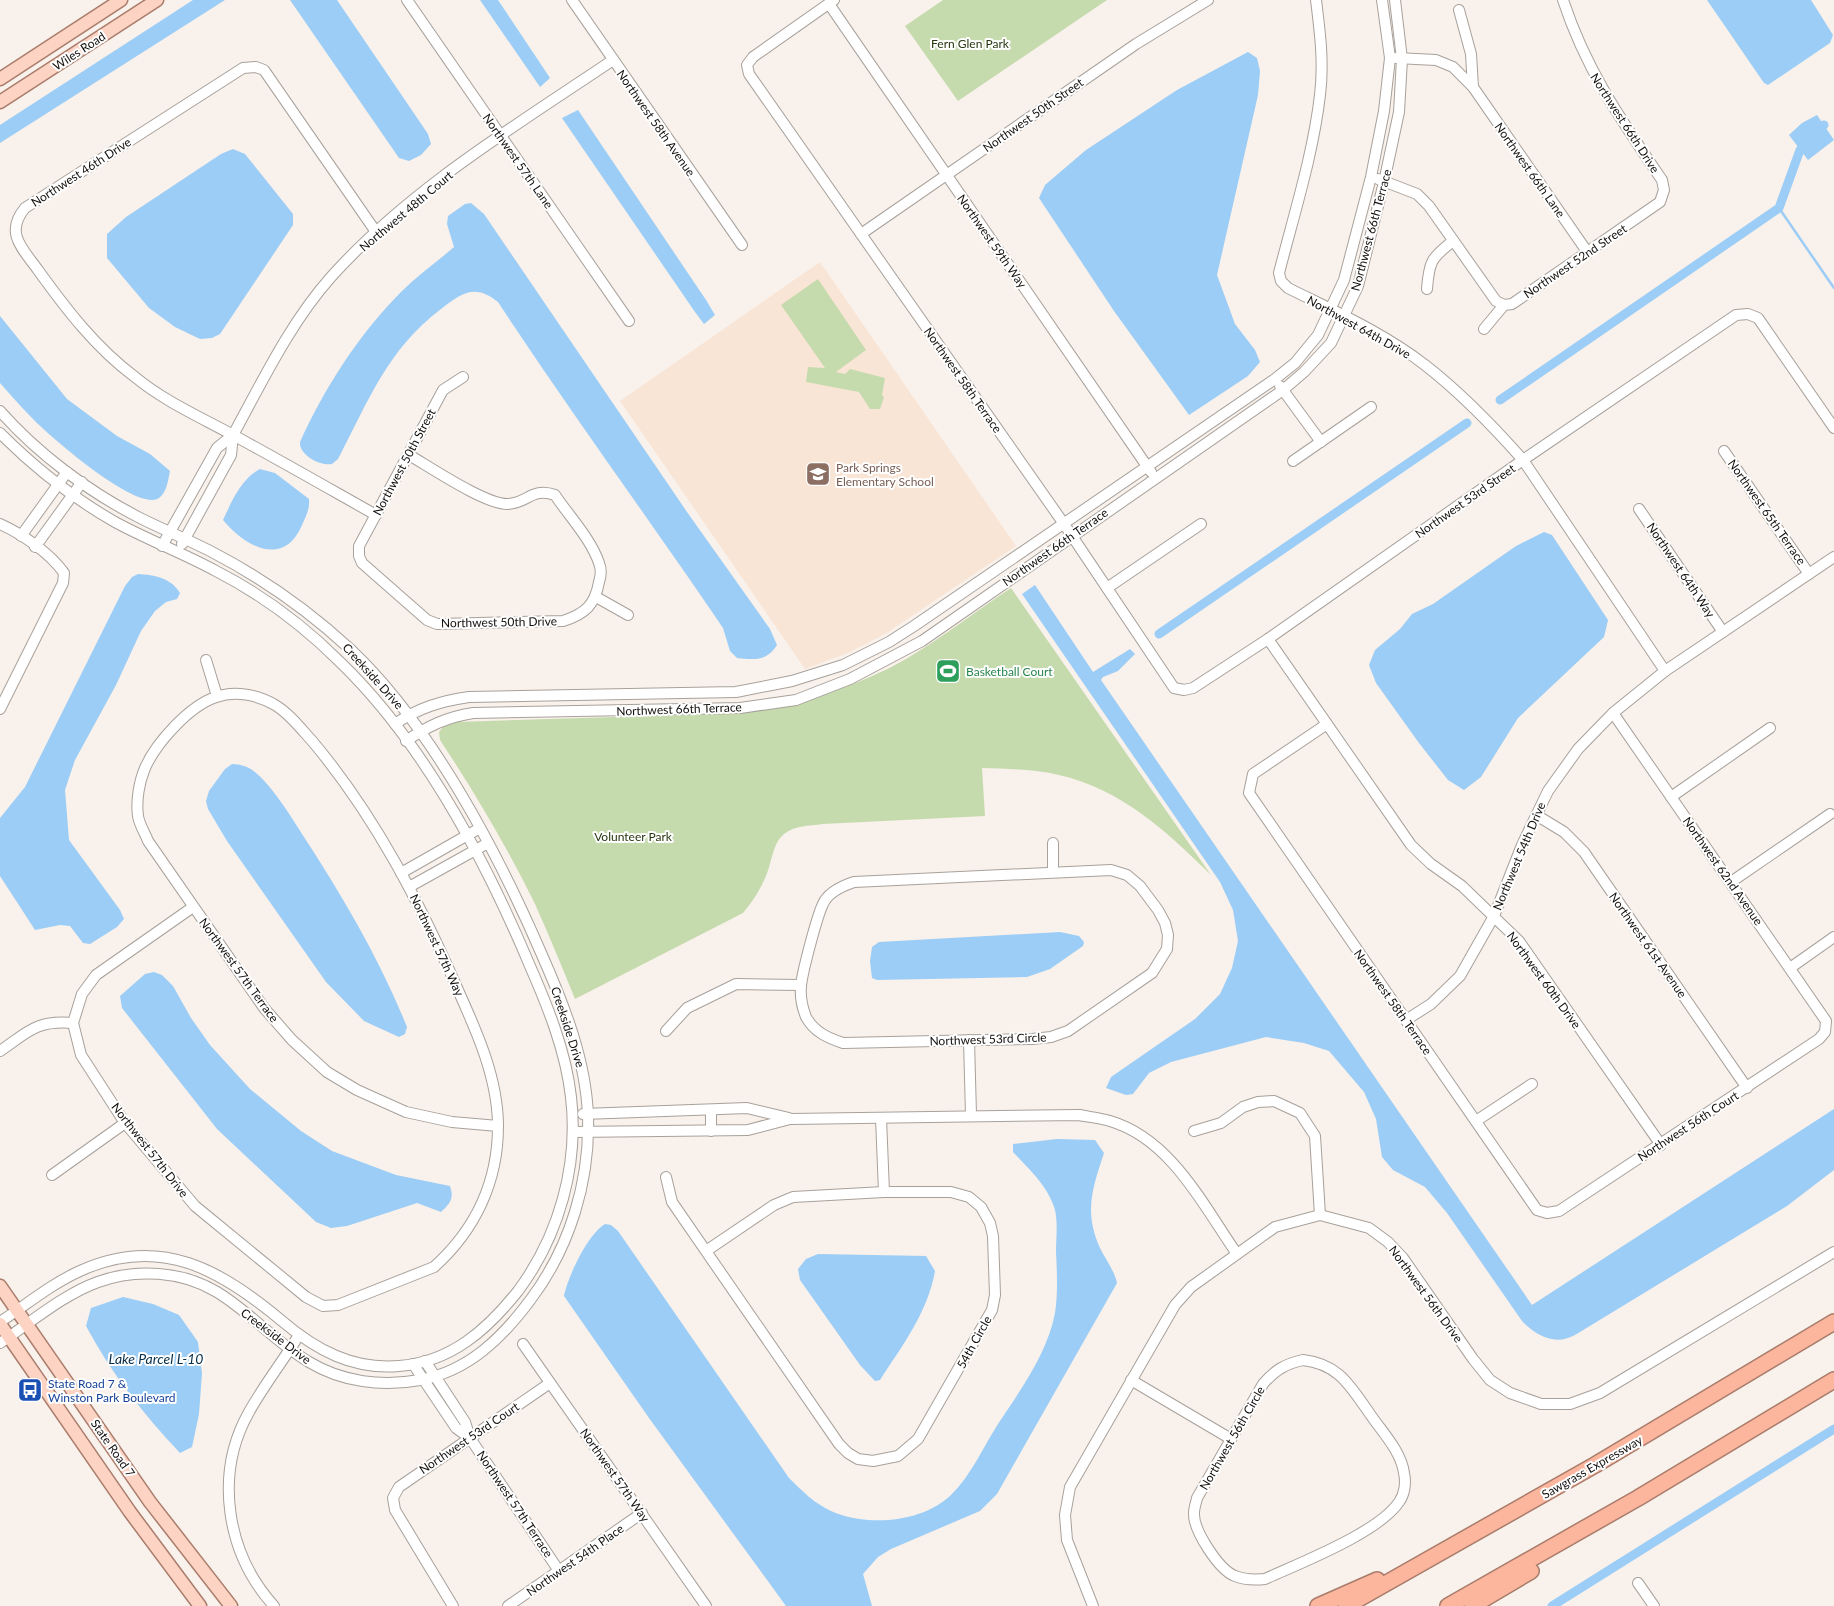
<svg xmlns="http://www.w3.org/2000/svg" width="1834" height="1606" font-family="Lato,sans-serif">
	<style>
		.education { fill: #f9e5d6 }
		.green { fill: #c6dbad }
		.water { fill: #9bcdf6 }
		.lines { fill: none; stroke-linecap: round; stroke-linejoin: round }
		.stream { stroke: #9bcdf6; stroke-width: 2.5 }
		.canal { stroke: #9bcdf6; stroke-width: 9 }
		.minor-casing { stroke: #a8a19b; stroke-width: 12 }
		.major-casing { stroke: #a97c6b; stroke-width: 15 }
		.highway-casing { stroke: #a97c6b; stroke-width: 18 }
		.minor { stroke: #fff; stroke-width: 10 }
		.major { stroke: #fdd3c4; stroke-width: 12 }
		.highway { stroke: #fbb69d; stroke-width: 15 }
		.labels { text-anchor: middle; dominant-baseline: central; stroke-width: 4; stroke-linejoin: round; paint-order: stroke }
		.park-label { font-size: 12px; fill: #27370f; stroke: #fff }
		.street-label { font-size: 12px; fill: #120f0d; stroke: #fff }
		.education-label { font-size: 12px; fill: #785e54; stroke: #fff; text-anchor: start }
		.leisure-label { font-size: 12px; fill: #27864d; stroke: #fff; text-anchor: start }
		.transit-label { font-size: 12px; fill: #164399; stroke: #fff; text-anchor: start }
		.water-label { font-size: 14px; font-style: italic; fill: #072f4a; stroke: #fff }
	</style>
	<rect width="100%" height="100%" fill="#f9f1eb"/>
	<path class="education" d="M820,262L1016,546L885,634L848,653L805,669L620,401Z"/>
	<g class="green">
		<path d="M943,0H1107L958,101L905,26Z"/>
		<path d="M818,279L866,350L836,372L845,374L850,369L885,378L882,395L884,397L880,409H870L859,392L806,382L808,367L825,368L781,305Z"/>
		<path d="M1011,588L1211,875C1166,831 1123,790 1059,775C1035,769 1007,769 982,768L985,816L823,824C809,826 793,825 782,836C773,844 771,865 766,876C760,890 753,901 743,913L575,999C562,967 549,935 535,904C507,847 475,793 440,740L439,732L444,726L456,722L743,713C799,704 857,687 906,659C942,638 976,611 1011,588Z"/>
	</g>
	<g class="water">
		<path d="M193,0H225L0,143V125Z"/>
		<path d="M290,0H337L428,134L431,144L421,155L409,161L399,158Z"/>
		<path d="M480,0H498L550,78L540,87Z"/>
		<path d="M1707,0H1811L1833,35L1830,43L1768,85L1764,83Z"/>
		<path d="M1248,52L1257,58L1260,71L1258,95L1217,275L1235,324L1255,350L1260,362L1248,376L1189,415L1114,311L1039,198L1045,185L1086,150L1177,90Z"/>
		<path d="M578,110L706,300L715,315L704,324L695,312L562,118Z"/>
		<path d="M1817,115L1834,140L1808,160L1789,135L1802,123Z"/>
		<path d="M233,149L245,154L293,214V225L220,334L212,338L200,339L175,327L149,308L107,258V234L126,217L221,154Z"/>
		<path d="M471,203L484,214L687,512L770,629L777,645C767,661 755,660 737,658L730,651L723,628C649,519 571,413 498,302C475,284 463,292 441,309C387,350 369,400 338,459L332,464C320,466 299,455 300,442C325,387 359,334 402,291C418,275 437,262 454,247L447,224L448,216L465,204Z"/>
		<path d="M0,316L67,399L117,436L150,454L170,471C168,480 167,492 159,498C137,513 47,434 31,417C20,406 10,394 0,383Z"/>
		<path d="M260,469L275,473L309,499C310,509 306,516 302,525C284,568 245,547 223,520C232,501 241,479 260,469Z"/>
		<path d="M1544,532L1552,535L1608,620L1604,637L1518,718L1481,777L1464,790L1448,780L1419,743L1376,683L1369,665L1375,650L1400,629L1412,614L1433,604L1516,546Z"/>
		<path d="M138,574C155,575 171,578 180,593L177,599L166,602L155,611L141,631L116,685L75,760L65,790L69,840L120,910L124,919L117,927L90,944L83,943L70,926L60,925L35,930L0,876V818L25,787L125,586L132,577Z"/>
		<path d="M1035,585L1093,672L1130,649L1135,654L1118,671L1103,677L1101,680L1532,1305L1834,1109V1170L1787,1206L1575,1335C1555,1346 1536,1336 1522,1321L1447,1213L1425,1187L1393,1170L1382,1157L1376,1119L1364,1092L1329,1051L1304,1043L1266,1037L1171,1062L1149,1073L1133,1094L1126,1095L1106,1088L1111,1077L1195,1019L1220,994L1232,968L1238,941L1233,910L1220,882L1022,594Z"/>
		<path d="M232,764C240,764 250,767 256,773C273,787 292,818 304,837C343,897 380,960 407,1027L405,1034L399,1037L364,1021L326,982L227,841L208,809L206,801L209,791L225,769Z"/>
		<path d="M1060,932L1079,936L1084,942L1083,946L1050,969L1027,977L877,980L872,978L870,961L872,947L879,942Z"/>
		<path d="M154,972L162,975L173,986L191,1018L210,1045L250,1089L301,1131L332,1151L396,1175L450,1186C454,1198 451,1203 441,1212L417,1203L347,1226L331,1228L316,1222L217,1129L122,1008L120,996L145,974Z"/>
		<path d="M1057,1139L1095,1140L1104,1153C1092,1189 1084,1213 1100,1248C1106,1260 1114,1270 1117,1283L997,1494L980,1511L891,1549L878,1557L863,1574L872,1606H786L649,1418L564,1296C568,1276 588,1234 605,1224L611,1225L618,1231L789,1478C801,1490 815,1504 831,1511C867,1527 923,1523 952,1494C971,1475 984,1446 998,1424C1020,1391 1048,1352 1055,1313C1058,1294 1057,1271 1056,1252C1056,1239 1058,1223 1055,1210C1049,1187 1029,1169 1013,1152V1144Z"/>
		<path d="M818,1254L926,1256L935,1271C928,1312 902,1346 880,1380L875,1381L860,1365L800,1280L798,1269L806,1259Z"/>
		<path d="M123,1297L153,1304L179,1315L198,1342L202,1373L199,1414L192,1447L180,1453C143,1414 111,1373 86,1326L91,1308Z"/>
	</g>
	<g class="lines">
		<path class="stream" d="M1779,208L1834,288"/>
		<g class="canal">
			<path d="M1500,400L1779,208L1800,150L1824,125"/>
			<path d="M1159,634L1467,423"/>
			<path d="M1552,1606L1834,1429"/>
		</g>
		<defs>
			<g id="minor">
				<path d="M407,0L629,321"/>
				<path d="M572,0L742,245"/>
				<path d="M834,0L753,57L747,65L749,74L1064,524L1174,688L1184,690L1193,688L1268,639L1523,460L1736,315L1748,314L1758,318L1834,428"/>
				<path d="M1316,0C1320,32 1324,63 1320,95C1313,155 1294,214 1279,273L1281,281L1288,288C1334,311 1384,333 1425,365C1461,393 1493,426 1523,460L1665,671"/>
				<path d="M829,4L1151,472"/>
				<path d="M1459,10L1471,54L1473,87L1588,253"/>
				<path d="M1396,58L1436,60L1453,67L1473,87"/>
				<path d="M1378,179L1417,194L1429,206L1496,301L1504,305"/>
				<path d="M861,234L1136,44L1208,0"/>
				<path d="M1427,289C1429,262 1431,258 1453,241"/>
				<path d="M1484,329L1504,305L1512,304L1660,202L1664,190L1662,180C1621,120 1586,70 1563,0"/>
				<path d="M1280,386L1321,442"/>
				<path d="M0,411C38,454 89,492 140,518C164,530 189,540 212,552C262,578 309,611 350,649C431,725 498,853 542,955C564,1005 586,1060 588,1116C590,1181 570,1247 531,1299C503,1337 469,1371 420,1380C382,1387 342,1382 309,1362C276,1343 250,1312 217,1292C182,1271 136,1268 98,1282C64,1294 30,1323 0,1343"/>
				<path d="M0,433C34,467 73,498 115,522C148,540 183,553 216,571C261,594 304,626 340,662C424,743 485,859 530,966C548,1007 566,1052 571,1097C579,1165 559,1236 518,1291C487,1330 451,1362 399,1366C353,1370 316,1350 282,1321C221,1270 160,1234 80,1271C51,1284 26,1305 0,1322"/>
				<path d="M1724,451L1809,574"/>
				<path d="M409,455C430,467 486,505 508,504C528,503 532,487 555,495C569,516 591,539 599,563C601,568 601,576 599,582C595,605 585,614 563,621L437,624L427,620L362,563L359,556V546L443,390L463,377"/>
				<path d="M1293,461L1371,407"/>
				<path d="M1639,509L1723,632"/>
				<path d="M376,515C328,488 281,461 233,435C200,417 164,401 135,377C96,348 66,309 38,270C23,249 4,233 25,208L243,68L256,67L264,70L376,232"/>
				<path d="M0,524C22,534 50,553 64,573L63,583L0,709"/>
				<path d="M21,536L67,472"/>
				<path d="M182,544L231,455L233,435"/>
				<path d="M162,546L217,448L233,435C262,382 290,323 331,277C410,189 515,126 613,60"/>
				<path d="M35,547L82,482"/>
				<path d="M1107,588L1201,524"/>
				<path d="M596,597L628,615"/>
				<path d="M1268,639L1411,845L1431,864L1462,886L1519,941L1661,1145"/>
				<path d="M206,660L217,696"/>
				<path d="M395,724C418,708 441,701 469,697L736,692L792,681L843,665L889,642L914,626L1275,379L1295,363L1318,335L1344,280L1371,177L1384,111L1390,58L1382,0"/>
				<path d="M1327,724L1253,774L1249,793L1537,1210L1547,1213L1559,1211L1819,1039L1825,1032L1826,1021L1613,713"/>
				<path d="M406,741C428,726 447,717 473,713L740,708L796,700L850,679L922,641L1283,390L1304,372L1331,343L1358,286L1384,182L1399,112L1402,59L1395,0"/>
				<path d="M1671,797L1770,728"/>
				<path d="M1536,815L1564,832L1584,852L1747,1088"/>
				<path d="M1053,843V871"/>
				<path d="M1111,870L1127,875L1140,886L1158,910L1165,923L1168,935L1167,949L1152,973L1068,1031L1051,1037L1032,1039L843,1043C828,1038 814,1032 806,1017C802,1007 800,997 801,986C802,973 817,916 823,904C828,892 842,886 854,882Z"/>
				<path d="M401,873L480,828"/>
				<path d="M1731,882L1830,814"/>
				<path d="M409,887L488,843"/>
				<path d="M193,907L96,975L82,994L73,1023L81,1055L125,1123L195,1206L306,1297L323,1306L338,1305L434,1267C475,1230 498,1182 498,1126C498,1079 477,1032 458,990C420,903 375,816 313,742C302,730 289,713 275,705C258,695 235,690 216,697C189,706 156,743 145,768C139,782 136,801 138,816C139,824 145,833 148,841L264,1008L292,1040L327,1072L357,1090L406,1112L452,1122L498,1126"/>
				<path d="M1790,968L1834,937"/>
				<path d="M1406,1020L1431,1004L1460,976L1494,916L1522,845L1548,791L1578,749L1613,713L1665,671L1834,557"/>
				<path d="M666,1031L687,1008L736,984L801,985"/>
				<path d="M969,1040L971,1115"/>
				<path d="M0,1051C28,1032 36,1020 73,1023"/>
				<path d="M711,1110V1131"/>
				<path d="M583,1114L747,1108L789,1118"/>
				<path d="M881,1118L884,1192"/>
				<path d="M1476,1121L1532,1084"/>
				<path d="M1194,1131L1221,1123L1243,1107L1258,1102L1274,1101L1300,1113L1315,1136L1320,1215"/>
				<path d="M573,1132L748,1130L790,1119L1079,1115C1089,1117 1100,1118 1110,1121C1171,1139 1203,1205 1237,1254"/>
				<path d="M52,1175L125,1123"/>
				<path d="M666,1177L672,1202L839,1444L848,1453L858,1459L873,1461L898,1456L918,1439L992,1310L995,1295L993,1236L990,1223L981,1207L969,1197L951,1192H884L793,1197L774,1205L706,1251"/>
				<path d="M523,1344L706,1606"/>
				<path d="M1303,1360C1339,1364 1350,1386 1370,1414C1382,1432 1401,1451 1404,1473C1406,1482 1405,1494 1399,1502C1378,1533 1300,1563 1265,1579C1255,1580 1245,1580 1235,1576C1219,1570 1193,1530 1194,1513C1194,1508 1196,1503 1197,1498L1263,1384C1275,1370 1285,1364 1303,1360Z"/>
				<path d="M425,1361L465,1422L470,1438L559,1571"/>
				<path d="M413,1364L456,1428L470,1438"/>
				<path d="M1131,1380L1231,1439"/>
				<path d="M1638,1583L1654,1606"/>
				<path d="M274,1606C226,1553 214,1474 249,1412C264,1385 283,1361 299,1335"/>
				<path d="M453,1606L395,1510L393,1498L399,1487L550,1383"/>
				<path d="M508,1606L642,1513"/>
				<path d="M1093,1606L1067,1540L1065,1515L1070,1487L1175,1305L1191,1287L1275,1227L1320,1215L1369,1228L1388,1242L1403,1258L1473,1359L1490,1380L1510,1393L1541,1404H1570L1600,1393L1834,1252"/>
			</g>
			<g id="major">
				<path d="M0,79L121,0"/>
				<path d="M0,102L157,0"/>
				<path d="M0,1286L150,1502L231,1606"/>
				<path d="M0,1324L130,1512L200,1606"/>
			</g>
			<g id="highway">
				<path d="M1318,1606L1377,1580"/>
				<path d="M1346,1606L1595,1465L1834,1322"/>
				<path d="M1448,1606L1638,1498L1834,1380"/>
				<path d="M1472,1606L1531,1571"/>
			</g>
		</defs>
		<use href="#minor" class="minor-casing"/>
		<use href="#major" class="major-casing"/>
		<use href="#highway" class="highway-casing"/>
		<use href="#minor" class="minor"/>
		<use href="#major" class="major"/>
		<use href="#highway" class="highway"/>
	</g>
	<defs>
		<symbol id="school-square" viewBox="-11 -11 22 22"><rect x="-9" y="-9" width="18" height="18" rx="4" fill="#8d6e63" stroke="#fff"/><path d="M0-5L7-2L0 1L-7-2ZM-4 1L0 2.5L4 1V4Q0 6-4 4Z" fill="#fff"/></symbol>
		<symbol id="stadium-square" viewBox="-11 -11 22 22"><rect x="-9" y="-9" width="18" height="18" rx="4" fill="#2e9e5b" stroke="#fff"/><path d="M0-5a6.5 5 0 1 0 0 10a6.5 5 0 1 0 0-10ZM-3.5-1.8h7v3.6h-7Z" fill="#fff"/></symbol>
		<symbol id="bus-square" viewBox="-11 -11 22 22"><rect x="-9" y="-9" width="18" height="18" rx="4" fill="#1a4fb4" stroke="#fff"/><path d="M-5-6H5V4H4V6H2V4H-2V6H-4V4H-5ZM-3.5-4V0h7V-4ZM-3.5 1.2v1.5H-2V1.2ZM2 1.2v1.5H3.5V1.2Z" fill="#fff"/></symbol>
	</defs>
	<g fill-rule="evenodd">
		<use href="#school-square" x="804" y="460" width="28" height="28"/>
		<use href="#stadium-square" x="934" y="657" width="28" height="28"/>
		<use href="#bus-square" x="16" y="1376" width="28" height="28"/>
	</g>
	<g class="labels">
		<g class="park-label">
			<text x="970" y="43">Fern Glen Park</text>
			<text x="633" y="836">Volunteer Park</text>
		</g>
		<g class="street-label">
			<text transform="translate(79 51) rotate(-33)">Wiles Road</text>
			<text transform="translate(1033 115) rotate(-35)">Northwest 50th Street</text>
			<text transform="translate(656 123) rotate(55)">Northwest 58th Avenue</text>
			<text transform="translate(1625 123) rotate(57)">Northwest 66th Drive</text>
			<text transform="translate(518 161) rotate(55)">Northwest 57th Lane</text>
			<text transform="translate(1530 170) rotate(55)">Northwest 66th Lane</text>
			<text transform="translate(81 172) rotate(-33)">Northwest 46th Drive</text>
			<text transform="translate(406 211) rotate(-40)">Northwest 48th Court</text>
			<text transform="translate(1371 230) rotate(-75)">Northwest 66th Terrace</text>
			<text transform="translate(992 241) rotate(55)">Northwest 59th Way</text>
			<text transform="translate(1575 261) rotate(-34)">Northwest 52nd Street</text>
			<text transform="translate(1359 327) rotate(29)">Northwest 64th Drive</text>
			<text transform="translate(963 380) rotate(55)">Northwest 58th Terrace</text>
			<text transform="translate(404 462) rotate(-62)">Northwest 50th Street</text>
			<text transform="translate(1465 501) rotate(-35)">Northwest 53rd Street</text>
			<text transform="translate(1767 512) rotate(55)">Northwest 65th Terrace</text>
			<text transform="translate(1055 547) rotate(-35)">Northwest 66th Terrace</text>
			<text transform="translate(1681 570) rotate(56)">Northwest 64th Way</text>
			<text transform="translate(499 622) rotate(-1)">Northwest 50th Drive</text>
			<text transform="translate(373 676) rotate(48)">Creekside Drive</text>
			<text transform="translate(679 709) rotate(-2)">Northwest 66th Terrace</text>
			<text transform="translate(1519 856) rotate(-67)">Northwest 54th Drive</text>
			<text transform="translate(1723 871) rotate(55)">Northwest 62nd Avenue</text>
			<text transform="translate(437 945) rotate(65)">Northwest 57th Way</text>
			<text transform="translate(1648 945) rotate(55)">Northwest 61st Avenue</text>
			<text transform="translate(239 970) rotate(54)">Northwest 57th Terrace</text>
			<text transform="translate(1544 980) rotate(54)">Northwest 60th Drive</text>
			<text transform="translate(1393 1002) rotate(55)">Northwest 58th Terrace</text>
			<text transform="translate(568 1027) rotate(72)">Creekside Drive</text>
			<text transform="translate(988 1039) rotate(-2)">Northwest 53rd Circle</text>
			<text transform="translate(1688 1126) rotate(-33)">Northwest 56th Court</text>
			<text transform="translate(150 1150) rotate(52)">Northwest 57th Drive</text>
			<text transform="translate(1426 1294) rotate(54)">Northwest 56th Drive</text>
			<text transform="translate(276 1336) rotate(37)">Creekside Drive</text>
			<text transform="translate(974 1342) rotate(-61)">54th Circle</text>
			<text transform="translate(469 1438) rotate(-34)">Northwest 53rd Court</text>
			<text transform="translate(1232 1438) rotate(-60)">Northwest 56th Circle</text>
			<text transform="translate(113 1448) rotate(55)">State Road 7</text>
			<text transform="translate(1592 1467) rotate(-30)">Sawgrass Expressway</text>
			<text transform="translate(615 1475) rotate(55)">Northwest 57th Way</text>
			<text transform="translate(515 1504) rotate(56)">Northwest 57th Terrace</text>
			<text transform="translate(575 1560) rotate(-35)">Northwest 54th Place</text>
		</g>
		<g class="education-label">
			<text x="836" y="467">Park Springs<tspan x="836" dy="14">Elementary School</tspan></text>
		</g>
		<g class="leisure-label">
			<text x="966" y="671">Basketball Court</text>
		</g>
		<g class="transit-label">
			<text x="48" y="1383">State Road 7 &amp;<tspan x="48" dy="14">Winston Park Boulevard</tspan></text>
		</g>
		<g class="water-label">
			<text x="156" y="1358">Lake Parcel L-10</text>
		</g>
	</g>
</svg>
